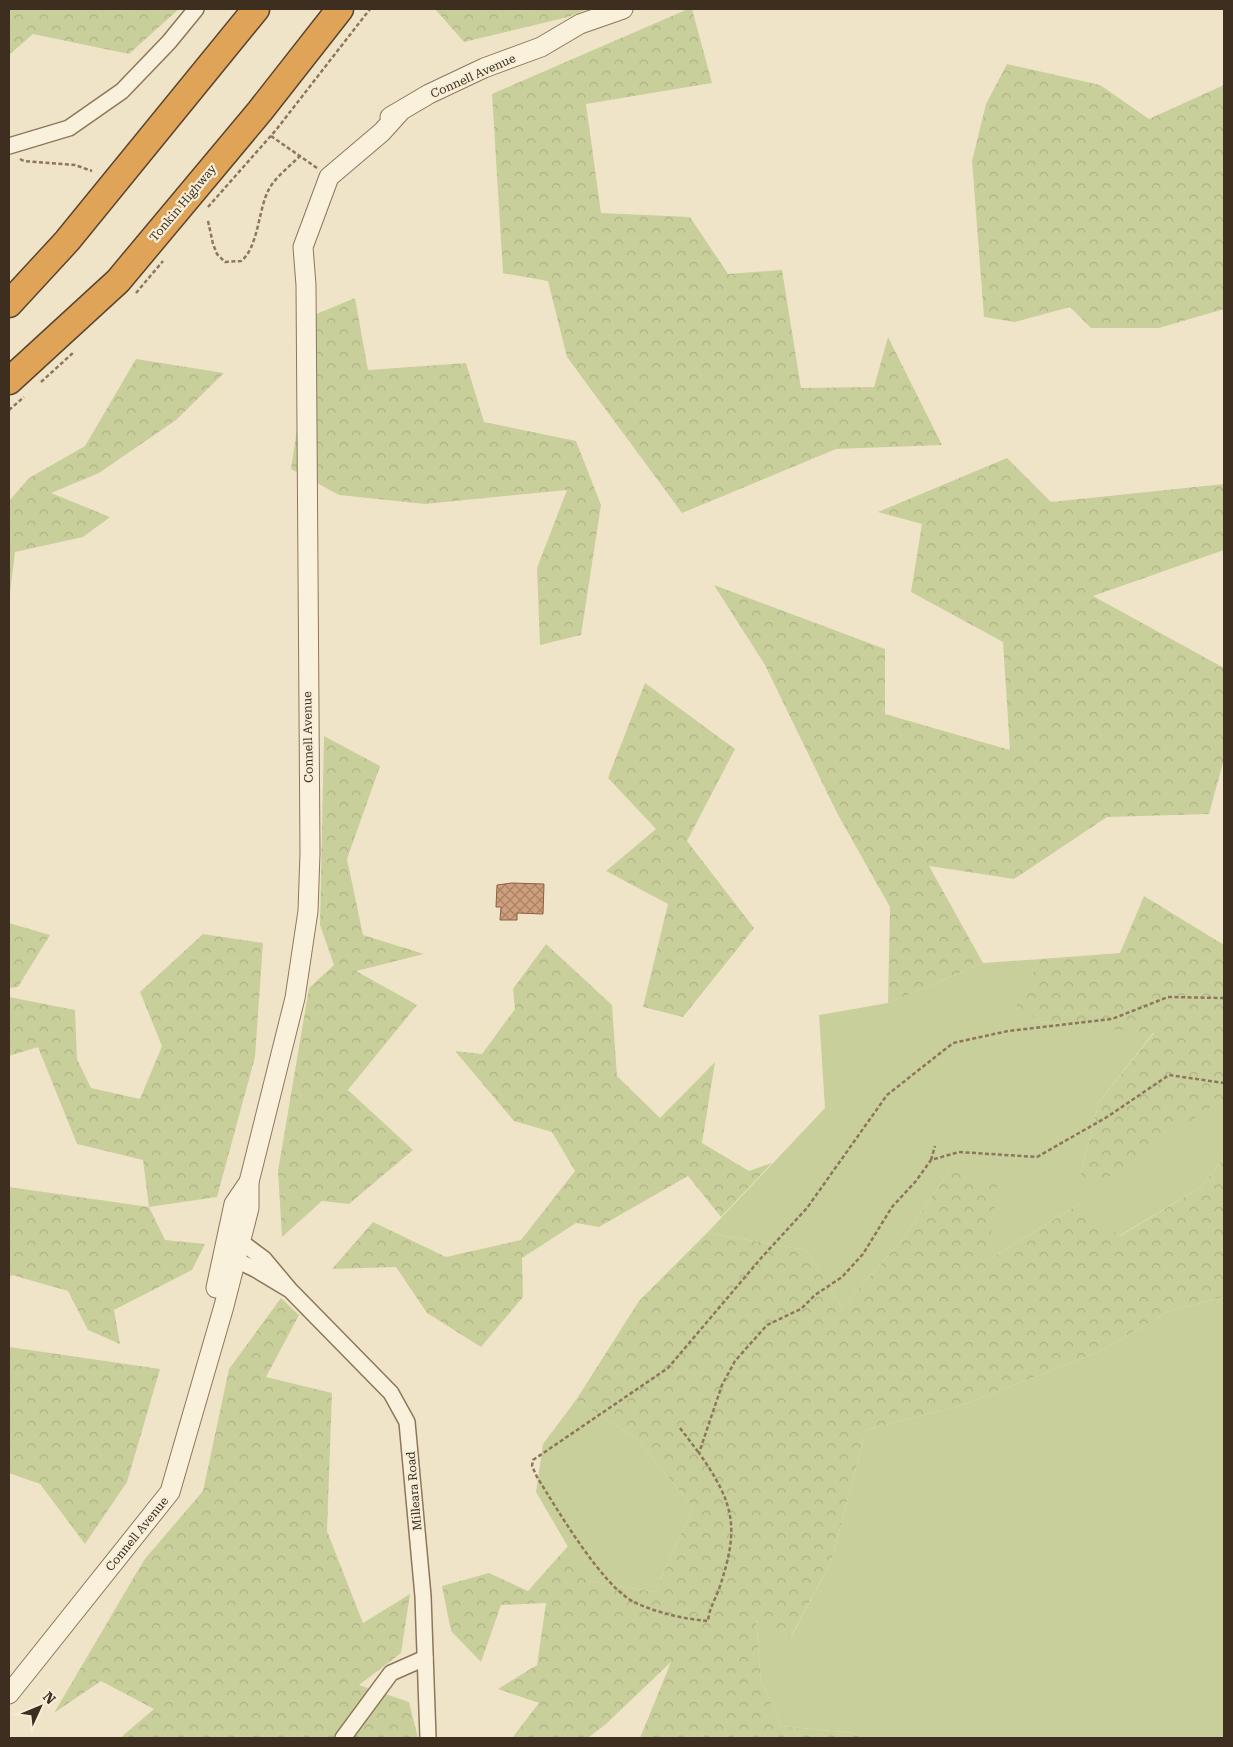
<svg xmlns="http://www.w3.org/2000/svg" width="1233" height="1747" font-family="'Roboto Serif',serif">
	<style>
		.green { fill: #c9cf9b }
		.forest { fill: url(#forest-crowns) }
		.building { fill: url(#building-cross-hatch); stroke: #8d5f41 }
		.lines { fill: none; stroke-linecap: round; stroke-linejoin: round }
		.minor-casing { stroke: #8d765c; stroke-width: 18 }
		.tertiary-casing { stroke: #8d765c; stroke-width: 21 }
		.motorway-casing { stroke: #5b4430; stroke-width: 29 }
		.path { stroke: #8d765c; stroke-width: 2.5; stroke-dasharray: 4 2.5; stroke-linecap: butt }
		.minor { stroke: #faf1dc; stroke-width: 15 }
		.tertiary { stroke: #faf1dc; stroke-width: 19 }
		.motorway { stroke: #e0a458; stroke-width: 26 }
		.labels { text-anchor: middle; dominant-baseline: central; stroke-width: 4.5; stroke-linejoin: round; paint-order: stroke }
		.street-label { font-size: 12px; fill: #3d2e20; stroke: #f7eed8 }
	</style>
	<defs>
		<pattern id="forest-crowns" width="20" height="18" patternUnits="userSpaceOnUse" patternTransform="scale(1.25)"><rect width="20" height="18" fill="#c9cf9b"/><path d="M2 6a3 3 0 1 1 6 0M12 15a3 3 0 1 1 6 0" fill="none" stroke="#aeb285"/></pattern>
		<pattern id="building-cross-hatch" width="8" height="8" patternUnits="userSpaceOnUse" patternTransform="scale(1.25)"><rect width="8" height="8" fill="#cf9f7d"/><path d="M0 0l8 8M0 8l8-8" fill="none" stroke="#a98266"/></pattern>
	</defs>
	<rect width="100%" height="100%" fill="#f0e4c8"/>
	<g class="green">
		<path d="M1041,959L1017,1005L1041,1022L1154,1032L1099,1102L1080,1177L1217,1102H1224V1158L1201,1187L1119,1236L1079,1204L987,1261L949,1171L902,1240L842,1308L806,1250L707,1233L825,1108L819,1015L888,1003L983,963Z"/>
		<path d="M1224,1297V1738H862L853,1733L781,1726L761,1681L756,1619L790,1639L831,1562L866,1430L965,1404L1101,1351L1169,1311Z"/>
		<path d="M576,1400L637,1439L693,1507L655,1592L588,1581L536,1492L543,1444Z"/>
	</g>
	<g class="forest">
		<path d="M9,9H179L129,54L33,34L9,55Z"/>
		<path d="M435,9H588L568,17L464,42Z"/>
		<path d="M688,9H692L712,83L586,104L601,213L690,217L728,274L782,270L801,388L874,387L888,337L942,445L836,449L682,513L567,357L548,281L503,273L492,94Z"/>
		<path d="M1007,64L1100,85L1149,119L1224,85V309L1159,328H1091L1070,307L1015,322L984,317L972,161L986,104Z"/>
		<path d="M355,298L368,370L466,363L484,422L576,441L601,505L581,635L540,645L537,568L567,490L425,504L339,495L291,469L314,315Z"/>
		<path d="M136,359L224,373L176,420L99,473L51,493L110,517L83,537L15,552L9,601V501L29,478L85,446Z"/>
		<path d="M1007,458L1051,502L1224,484V550L1093,596L1224,668V759L1209,814L1107,817L1014,879L929,866L983,963L888,1003L890,907L837,813L765,665L714,585L885,649V714L1010,750L1003,642L911,592L922,524L878,512Z"/>
		<path d="M645,683L735,749L687,841L754,928L683,1017L643,1007L668,904L606,871L656,829L608,778Z"/>
		<path d="M324,736L380,766L347,859L363,935L424,954L356,971L417,1005L348,1090L413,1150L349,1204L322,1201L282,1237L278,1171L309,988L334,965L320,925Z"/>
		<path d="M1144,896L1224,945V1102L1217,1103L1105,1179L1080,1177L1099,1102L1154,1033L1041,1022L1016,1005L1041,959L1120,953Z"/>
		<path d="M9,923L50,935L18,987L9,988Z"/>
		<path d="M203,934L263,943L255,1057L217,1197L149,1207L165,1240L205,1244L192,1270L114,1310L120,1344L88,1330L68,1291L12,1275L9,1278V1187L149,1207L143,1160L77,1144L38,1047L9,1056V997L75,1010L77,1059L91,1088L140,1099L162,1046L140,992Z"/>
		<path d="M546,944L612,1005L617,1076L660,1118L715,1062L702,1143L749,1171L772,1163L721,1217L688,1176L599,1227L576,1223L522,1258L523,1297L481,1347L427,1313L396,1267L332,1269L373,1222L446,1257L521,1240L575,1171L552,1132L514,1121L455,1051L482,1054L515,1009L513,989Z"/>
		<path d="M1224,1158V1297L1169,1311L1101,1351L965,1404L866,1430L831,1562L789,1640L756,1620L761,1681L781,1726L853,1733L862,1738H640L671,1662L606,1724L588,1738H512L539,1703L498,1689L537,1665L546,1603L501,1605L481,1662L451,1631L442,1586L489,1573L528,1591L568,1546L588,1581L655,1592L693,1507L637,1439L576,1400L639,1301L707,1233L806,1250L842,1308L902,1240L949,1171L998,1183L987,1261L1079,1204L1120,1236L1201,1187Z"/>
		<path d="M281,1298L299,1315L266,1377L332,1393L327,1531L363,1623L410,1594L401,1653L359,1685L409,1702L418,1738H120L154,1709L101,1681L54,1713L144,1560L203,1491L229,1369Z"/>
		<path d="M9,1347L160,1369L127,1482L85,1544L40,1484L9,1473Z"/>
	</g>
	<path class="building" d="M512,883L544,884L543,914L517,913V920H500L501,907H496L497,885Z"/>
	<g class="lines">
		<defs>
			<g id="minor">
				<path d="M9,146L69,128L122,91L169,42L196,9"/>
				<path d="M290,1290L255,1269L236,1260L225,1244L240,1241L264,1259L290,1290L391,1393L407,1422L423,1596L428,1738"/>
				<path d="M343,1738L391,1673L425,1658"/>
			</g>
			<g id="tertiary">
				<path d="M390,117L429,94L484,68L541,47L580,24L623,9"/>
				<path d="M216,1288L234,1204L249,1182"/>
				<path d="M9,1694L170,1492L224,1306L249,1208V1182L295,998L308,911L310,853L306,285L303,247L329,177L382,132L400,112"/>
			</g>
			<g id="motorway">
				<path d="M9,304L67,241L256,9"/>
				<path d="M9,381L118,281L260,111L340,9"/>
			</g>
		</defs>
		<use href="#minor" class="minor-casing"/>
		<use href="#tertiary" class="tertiary-casing"/>
		<use href="#motorway" class="motorway-casing"/>
		<g class="path">
			<path d="M271,136L317,168"/>
			<path d="M20,159L24,161L75,165L92,171"/>
			<path d="M208,207L276,130L370,9"/>
			<path d="M208,221L213,244L217,254L225,262L241,261C258,248 258,212 268,191C275,177 289,167 300,156"/>
			<path d="M136,293L163,261"/>
			<path d="M41,382L74,352"/>
			<path d="M9,410L24,397"/>
			<path d="M1224,998L1168,997L1112,1019L1008,1031L953,1043L887,1095L807,1208L762,1257L668,1368L533,1460L532,1466L537,1477C557,1509 602,1586 634,1602C657,1613 684,1619 708,1621C709,1609 715,1600 719,1589C739,1530 736,1505 699,1453L722,1385L735,1361L767,1325L801,1309L815,1295L842,1277L863,1254L892,1207L916,1181L931,1160L959,1152L1037,1157L1107,1117L1169,1075L1224,1083"/>
			<path d="M931,1160L935,1146"/>
			<path d="M680,1428L699,1453"/>
		</g>
		<use href="#minor" class="minor"/>
		<use href="#tertiary" class="tertiary"/>
		<use href="#motorway" class="motorway"/>
	</g>
	<g class="labels">
		<g class="street-label">
			<text transform="translate(473 76) rotate(-24)">Connell Avenue</text>
			<text transform="translate(183 203) rotate(-50)">Tonkin Highway</text>
			<text transform="translate(308 737) rotate(-91)">Connell Avenue</text>
			<text transform="translate(414 1491) rotate(-95)">Milleara Road</text>
			<text transform="translate(137 1534) rotate(-51)">Connell Avenue</text>
		</g>
	</g>
	<rect width="1233" height="1747" fill="none" stroke="#3d2e20" stroke-width="20"/>
	<g transform="translate(40 1707) rotate(46)" stroke="#f7eed8" stroke-width="4" paint-order="stroke">
	<path d="M0-4L9 19L0 12L-9 19Z" fill="#3d2e20"/>
	<text y="-8" font-size="14" font-weight="bold" text-anchor="middle" fill="#3d2e20">N</text>
	</g>
</svg>
